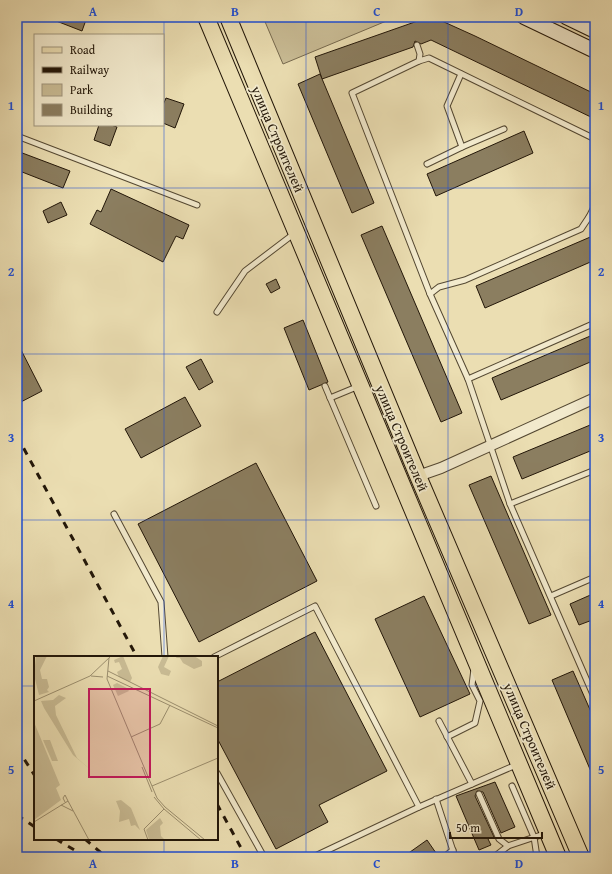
<svg xmlns="http://www.w3.org/2000/svg" width="612" height="874" font-family="'Gentium Book Plus',serif">
	<style>
		.green { fill: #c9bc95; stroke: #76694e }
		.building { fill: #8b7e60; stroke: #221608 }
		.lines { fill: none; stroke-linecap: round; stroke-linejoin: round }
		.lane-casing { stroke: #544832; stroke-width: 7 }
		.street-casing { stroke: #544832; stroke-width: 12 }
		.secondary-casing { stroke: #221608; stroke-width: 16 }
		.primary-casing { stroke: #221608; stroke-width: 18 }
		.lane { stroke: #f2eacd; stroke-width: 5 }
		.street { stroke: #f2eacd; stroke-width: 10 }
		.secondary { stroke: #f2eacd; stroke-width: 14 }
		.primary { stroke: #ebdeb2; stroke-width: 16 }
		.rail { stroke: #221608; stroke-width: 3; stroke-dasharray: 7 7; stroke-linecap: butt }
		.grid { fill: none; stroke: #1d4ed8; stroke-width: 1; stroke-opacity: 0.55 }
		.labels { text-anchor: middle; dominant-baseline: central; stroke-width: 3.5; stroke-linejoin: round; paint-order: stroke }
		.street-label { font-size: 14px; fill: #221608; stroke: #f2eacd }
		.inset-road { fill: none; stroke: #9b8e6e; stroke-width: 1 }
		.view { fill: #c2185b; fill-opacity: 0.15; stroke: #c2185b; stroke-width: 2 }
		.inset-edge { fill: none; stroke: #221608; stroke-width: 2 }
		.neatline { fill: none; stroke: #1d4ed8; stroke-width: 1.5 }
		.grid-label { font-size: 13px; text-anchor: middle; font-weight: bold; fill: #1d4ed8 }
	</style>
	<rect width="100%" height="100%" fill="#ebdeb2"/>
	<filter id="stains"><feTurbulence type="fractalNoise" baseFrequency=".005" numOctaves="4"/><feColorMatrix values="0 0 0 0 .2 0 0 0 0 .09 0 0 0 0 .02 0 0 0 .5 -.17"/></filter>
	<radialGradient id="worn" r=".72"><stop offset=".6" stop-color="#630" stop-opacity="0"/><stop offset="1" stop-color="#630" stop-opacity=".3"/></radialGradient>
	<path class="green" d="M263,17H396L283,64Z"/>
	<g class="building">
		<path d="M46,17H87L82,31Z"/>
		<path d="M429,17H433L475,36L595,94V119L431,40L421,44L415,41L413,47L322,79L315,57Z"/>
		<path d="M320,74L374,203L352,213L298,84Z"/>
		<path d="M166,98L184,104L175,128L163,123V105Z"/>
		<path d="M99,125H111L117,127L110,146L94,140Z"/>
		<path d="M524,131L533,153L436,196L427,174Z"/>
		<path d="M17,151L70,171L63,188L17,170Z"/>
		<path d="M111,189L189,225L183,239L176,236L163,262L90,224L97,210L101,212Z"/>
		<path d="M61,202L67,215L48,223L43,211Z"/>
		<path d="M382,226L462,413L441,422L361,235Z"/>
		<path d="M595,235V260L485,308L476,286Z"/>
		<path d="M276,279L280,288L271,293L266,284Z"/>
		<path d="M303,320L328,382L309,390L284,328Z"/>
		<path d="M595,334V360L501,400L492,378Z"/>
		<path d="M17,342L42,391L17,404Z"/>
		<path d="M201,359L213,382L199,390L186,367Z"/>
		<path d="M185,397L201,426L141,458L125,429Z"/>
		<path d="M595,423V449L522,479L513,457Z"/>
		<path d="M256,463L317,581L199,642L138,524Z"/>
		<path d="M491,476L551,615L529,624L469,485Z"/>
		<path d="M595,593V619L579,625L570,604Z"/>
		<path d="M424,596L470,694L420,717L375,619Z"/>
		<path d="M315,632L387,771L319,805L328,822L276,849L217,738V682Z"/>
		<path d="M573,671L595,721V781L552,680Z"/>
		<path d="M495,782L515,827L501,833L483,792L477,791L475,796L494,837L488,839L491,845L479,850L456,796Z"/>
		<path d="M427,840L436,853L429,857H403Z"/>
	</g>
	<g class="lines">
		<defs>
			<g id="lane">
				<path d="M417,45L420,54L419,61L352,93L430,294L468,379"/>
				<path d="M419,61L429,58L595,139"/>
				<path d="M461,74L447,106L462,147L504,129"/>
				<path d="M17,136L197,205"/>
				<path d="M427,164L462,147"/>
				<path d="M595,205L589,217L595,219"/>
				<path d="M430,294L439,287L465,280L581,229L589,217"/>
				<path d="M217,312L245,271L295,233"/>
				<path d="M595,323L468,379L510,504L595,699"/>
				<path d="M325,386L376,506"/>
				<path d="M330,398L359,386"/>
				<path d="M510,504L595,470"/>
				<path d="M114,514L161,602L165,657"/>
				<path d="M551,596L595,577"/>
				<path d="M214,657L315,606L419,807"/>
				<path d="M439,721L472,784"/>
				<path d="M447,737L475,723L480,701L472,685L474,669"/>
				<path d="M217,773L264,857"/>
				<path d="M512,786L534,837L537,857"/>
				<path d="M479,794L499,839L508,846"/>
				<path d="M436,799L455,857"/>
				<path d="M313,857L419,807L516,765"/>
				<path d="M444,857L453,850"/>
				<path d="M494,857L508,846L547,833"/>
			</g>
			<path id="street" d="M418,476L441,468L595,398"/>
			<g id="secondary">
				<path d="M524,17L595,51"/>
				<path d="M566,17L595,31"/>
			</g>
			<g id="primary">
				<path d="M206,17L558,857"/>
				<path d="M228,17L418,476L581,857"/>
			</g>
		</defs>
		<use href="#lane" class="lane-casing"/>
		<use href="#street" class="street-casing"/>
		<use href="#secondary" class="secondary-casing"/>
		<use href="#primary" class="primary-casing"/>
		<use href="#lane" class="lane"/>
		<use href="#street" class="street"/>
		<use href="#secondary" class="secondary"/>
		<use href="#primary" class="primary"/>
		<g class="rail">
			<path d="M17,436L137,657"/>
			<path d="M17,748L35,776"/>
			<path d="M217,804L246,857"/>
			<path d="M17,815L35,827"/>
			<path d="M56,839L86,857"/>
			<path d="M85,839L106,857"/>
		</g>
	</g>
	<path class="grid" d="M164,17V657M306,17V857M448,17V857M17,188H595M17,354H595M17,520H595M17,686H35M217,686H595M164,839V857"/>
	<g class="labels">
		<g class="street-label">
			<text transform="translate(278 139) rotate(67)">улица Строителей</text>
			<text transform="translate(402 438) rotate(67)">улица Строителей</text>
			<text transform="translate(530 736) rotate(67)">улица Строителей</text>
		</g>
	</g>
	<g transform="translate(34 656)">
		<rect width="184" height="184" fill="#ebdeb2"/>
		<path d="M2,0H13L6,14L8,23H13L15,31L13,34L15,36L5,39L0,19ZM89,0L98,22L96,26L85,21L83,16L88,13L85,6L81,7L80,4ZM129,0H135L130,11L137,15L135,20L127,18L124,11ZM143,0H160L168,5V10L160,13L149,7L146,2H142ZM83,27L93,32L95,35L84,40L79,29ZM25,39L32,42L21,50L22,59L43,102L58,115L39,99L10,52L7,45L19,44ZM0,66L26,129L22,132L27,144L0,164ZM9,84H16L24,105H18ZM87,144L97,152L106,174L101,169L97,170L95,163L85,166L86,155L82,145ZM126,162L129,167L126,170L127,180L131,184H115L112,174Z" fill="#c9bc95"/>
		<path class="inset-road" d="M75,2L73,23L123,142L131,151L171,184M74,15L184,70M57,20L69,21M73,20L184,72M0,45L56,20L77,0M97,81L126,68L136,49M108,111L118,136M118,130L184,102M120,141L130,153L167,184M34,145L55,184M27,149L39,155M0,166L34,145L31,139L29,142L31,146M114,184L110,173L130,153"/>
		<path class="view" d="M55,33H116V121H55Z"/>
		<rect width="184" height="184" class="inset-edge"/>
	</g>
	<rect width="612" height="874" fill="none" stroke="#ebdeb2" stroke-width="44"/>
	<rect x="34" y="34" width="130" height="92" fill="#f2eacd" stroke="#9f957e"/>
	<rect x="42" y="47" width="20" height="6" fill="#ebdeb2" stroke="#9f957e"/>
	<text x="70" y="54" font-size="12" fill="#221608">Road</text>
	<rect x="42" y="67" width="20" height="6" fill="#221608" stroke="#9f957e"/>
	<text x="70" y="74" font-size="12" fill="#221608">Railway</text>
	<rect x="42" y="84" width="20" height="12" fill="#c9bc95" stroke="#9f957e"/>
	<text x="70" y="94" font-size="12" fill="#221608">Park</text>
	<rect x="42" y="104" width="20" height="12" fill="#8b7e60" stroke="#9f957e"/>
	<text x="70" y="114" font-size="12" fill="#221608">Building</text>
	<path d="M450 832v6h92v-6" fill="none" stroke="#221608" stroke-width="2"/>
	<text x="456" y="832" font-size="12" fill="#221608" stroke="#f2eacd" stroke-width="3" paint-order="stroke">50 m</text>
	<rect x="22" y="22" width="568" height="830" class="neatline"/>
	<g class="grid-label">
		<text x="93" y="16">A</text>
		<text x="235" y="16">B</text>
		<text x="377" y="16">C</text>
		<text x="519" y="16">D</text>
		<text x="11" y="110">1</text>
		<text x="601" y="110">1</text>
		<text x="11" y="276">2</text>
		<text x="601" y="276">2</text>
		<text x="11" y="442">3</text>
		<text x="601" y="442">3</text>
		<text x="11" y="608">4</text>
		<text x="601" y="608">4</text>
		<text x="11" y="774">5</text>
		<text x="601" y="774">5</text>
		<text x="93" y="868">A</text>
		<text x="235" y="868">B</text>
		<text x="377" y="868">C</text>
		<text x="519" y="868">D</text>
	</g>
	<rect width="100%" height="100%" filter="url(#stains)"/>
	<rect width="100%" height="100%" fill="url(#worn)"/>
</svg>
